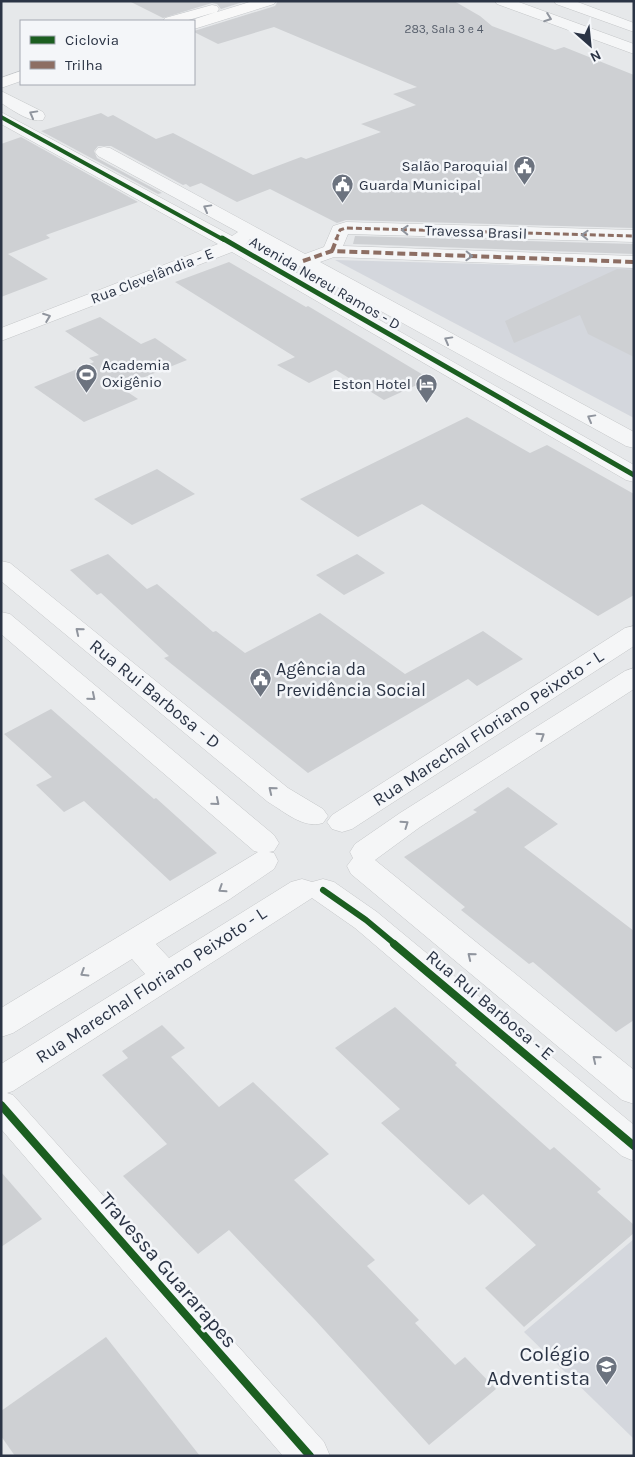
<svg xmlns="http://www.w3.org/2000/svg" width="635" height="1457" font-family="Karla,sans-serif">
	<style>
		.built { fill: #d4d7dd }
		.building { fill: #ced0d3 }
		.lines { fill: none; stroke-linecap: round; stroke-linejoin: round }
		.minor-casing { stroke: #c4c6c8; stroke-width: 1 }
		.major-casing { stroke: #c2c5c8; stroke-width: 1 }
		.minor { fill: #f5f6f7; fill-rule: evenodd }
		.major { fill: #f8f8f8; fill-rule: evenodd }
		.quiet-far1 { stroke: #8d6e63; stroke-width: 3; stroke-dasharray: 6 3; stroke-linecap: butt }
		.quiet { stroke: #8d6e63; stroke-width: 4; stroke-dasharray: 8 4; stroke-linecap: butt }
		.cycleway-far3-casing { stroke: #f4f6f9; stroke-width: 5.5 }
		.cycleway-far2-casing { stroke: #f4f6f9; stroke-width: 8 }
		.cycleway-far1-casing { stroke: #f4f6f9; stroke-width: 9 }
		.cycleway-casing { stroke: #f4f6f9; stroke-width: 11 }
		.cycleway-far3 { stroke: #1b5e20; stroke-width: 4 }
		.cycleway-far2 { stroke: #1b5e20; stroke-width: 5 }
		.cycleway-far1 { stroke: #1b5e20; stroke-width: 6 }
		.cycleway { stroke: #1b5e20; stroke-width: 8 }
		.oneway { stroke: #90959e }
		.labels { text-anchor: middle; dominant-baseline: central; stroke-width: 5; stroke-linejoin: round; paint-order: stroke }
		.far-number-label { font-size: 12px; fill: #545c69 }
		.far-poi-label { font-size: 15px; fill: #2b3445; stroke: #f4f6f9; text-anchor: end }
		.far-street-label { font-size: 15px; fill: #2b3445; stroke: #f4f6f9 }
		.poi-label { font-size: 18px; fill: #2b3445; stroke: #f4f6f9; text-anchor: start }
		.street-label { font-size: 18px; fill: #2b3445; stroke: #f4f6f9 }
		.near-street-label { font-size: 21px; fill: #2b3445; stroke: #f4f6f9 }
		.near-poi-label { font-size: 21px; fill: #2b3445; stroke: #f4f6f9; text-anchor: end }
	</style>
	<rect width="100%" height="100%" fill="#e6e8ea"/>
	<g class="built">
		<path d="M335,260L634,268V418Z"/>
		<path d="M634,1239V1439L524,1332Z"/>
	</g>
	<g class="building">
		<path d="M129,1H246L221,9L217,4L212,3L163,18Z"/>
		<path d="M278,1H454L480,16L492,26L555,50L564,47L634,75V228L346,220L337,223L270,189L237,202L201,183L190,187L186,184L183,185L111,146H98L94,151L97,158L162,193L158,194L41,131L101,113L108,117L113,115L156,139L173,133L253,175L301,157L306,159L381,132L361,124L416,105L393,94L417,87L274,27L218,44L194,32V31L275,6Z"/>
		<path d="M21,137L138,202L46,235L50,238L8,254L48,279L1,297V144Z"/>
		<path d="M355,236L634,244V254L353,244Z"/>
		<path d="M229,262L306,307L308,306L430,379L384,400L336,370L309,383L277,365L295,357L175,282Z"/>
		<path d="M617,269L634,270V357L588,334L580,315L514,343L505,321Z"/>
		<path d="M100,317L141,344L155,338L187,360L120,387L138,399L84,422L34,387L94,362L89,358L99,355L65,331Z"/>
		<path d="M467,417L530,453L547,445L634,494V595L598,616L422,504L358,537L300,499Z"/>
		<path d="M157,469L195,494L132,525L94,499Z"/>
		<path d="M108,554L147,589L157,584L213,632L216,631L245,653L320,613L405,674L483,631L523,659L477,686L468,679L308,773L164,658L169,656L101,593L97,595L70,570Z"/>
		<path d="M357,554L385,573L344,595L316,575Z"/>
		<path d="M51,709L154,799L156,798L217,853L170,881L84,801L64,812L36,785L52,777L4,734Z"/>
		<path d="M508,787L558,824L524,847L634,931V1020L616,1032L533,962L529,964L461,910L465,907L404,857L477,812L473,810Z"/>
		<path d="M395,1007L457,1063L455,1065L550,1150L554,1147L601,1189L597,1192L634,1225V1233L524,1327L485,1288L536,1245L483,1194L469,1205L381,1123L400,1109L335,1048Z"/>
		<path d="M162,1025L185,1048L171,1057L219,1107L253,1082L329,1154L294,1180L375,1260L367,1266L419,1320L415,1323L455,1365L465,1357L496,1389L429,1445L315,1320L229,1230L198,1254L123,1176L167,1144L102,1075L128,1058L122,1051Z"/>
		<path d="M1,1172L42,1219L1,1247Z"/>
		<path d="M106,1337L200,1456H15L1,1436V1411Z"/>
	</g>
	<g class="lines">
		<defs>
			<g id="minor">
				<path d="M495,1H516L634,44V54L497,4Z"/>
				<path d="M554,1H575L634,23V32L556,4Z"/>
				<path d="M1,91L43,112L45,116L43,120C29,123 13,110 1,103Z"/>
				<path d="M1,112L232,236L238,232L98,156L95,152L98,148L104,147L110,148L305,254L324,247L333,226L346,222L634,230V242L348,234L343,246L634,256V268L334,257L320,262L634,432V448L626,446L250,239L246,244L634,465V482L626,480L232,252L1,341V328L218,244L1,124Z"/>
				<path d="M1,561L10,563L288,788L323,809L328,816L323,823C303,829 285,812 268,802L1,581Z"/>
				<path d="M1,612L10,614L274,835L279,843L274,851L269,852L274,853L278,861L274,869L230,899L156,944L169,958L291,882L302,879L312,882L323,879L334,882L377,912L634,1125V1161L622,1156L355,928L312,898L13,1091L7,1093L13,1095L324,1442L330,1456H283L1,1129V1064L145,974L132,959L13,1033L1,1037V1008L258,852L254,851L1,634Z"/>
				<path d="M634,626V646L352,829L342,832L332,829L327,822L332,815L625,628Z"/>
				<path d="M634,668V689L420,827L375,860L634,1070V1104L622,1100L351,874L347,866L353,858L350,852L355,844L400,813L625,671Z"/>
			</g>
			<g id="major">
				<path d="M253,1H276L274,4L194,29V21H189L216,12L185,21H163L165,18L212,5L217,6L219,9L217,12Z"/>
				<path d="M21,71V81L1,88V78Z"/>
			</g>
		</defs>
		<use href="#minor" class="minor-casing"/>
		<use href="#major" class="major-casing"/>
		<use href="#minor" class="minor"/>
		<use href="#major" class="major"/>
		<path class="quiet-far1" d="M336,240L340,230L346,228L634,236"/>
		<g class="quiet">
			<path d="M332,251L337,238"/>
			<path d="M303,261L332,251L634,262"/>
		</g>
		<defs>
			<path id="cycleway-far3" d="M1,117L224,240"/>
			<path id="cycleway-far2" d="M222,238L634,475"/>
			<path id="cycleway-far1" d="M323,890L366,920L396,945"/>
			<g id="cycleway">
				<path d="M394,944L634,1146"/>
				<path d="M1,1105L310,1456"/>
			</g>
		</defs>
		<use href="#cycleway-far3" class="cycleway-far3-casing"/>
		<use href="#cycleway-far2" class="cycleway-far2-casing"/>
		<use href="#cycleway-far1" class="cycleway-far1-casing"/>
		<use href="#cycleway" class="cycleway-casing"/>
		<use href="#cycleway-far3" class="cycleway-far3"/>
		<use href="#cycleway-far2" class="cycleway-far2"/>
		<use href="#cycleway-far1" class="cycleway-far1"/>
		<use href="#cycleway" class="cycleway"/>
	</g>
	<defs><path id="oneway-chevron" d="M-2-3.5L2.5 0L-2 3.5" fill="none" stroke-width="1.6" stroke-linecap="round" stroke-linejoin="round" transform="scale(1.25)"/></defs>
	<g class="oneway">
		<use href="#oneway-chevron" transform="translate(548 18) rotate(20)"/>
		<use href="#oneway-chevron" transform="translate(33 114) rotate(-151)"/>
		<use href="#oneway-chevron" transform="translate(207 208) rotate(-151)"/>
		<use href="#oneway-chevron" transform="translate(405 230) rotate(-178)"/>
		<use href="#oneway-chevron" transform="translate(585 235) rotate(-178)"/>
		<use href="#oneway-chevron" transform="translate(469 256) rotate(2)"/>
		<use href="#oneway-chevron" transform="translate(47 317) rotate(-21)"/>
		<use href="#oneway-chevron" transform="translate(448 340) rotate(-151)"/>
		<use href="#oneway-chevron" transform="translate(591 418) rotate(-151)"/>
		<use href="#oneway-chevron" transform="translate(79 631) rotate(-141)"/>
		<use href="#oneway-chevron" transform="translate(92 697) rotate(40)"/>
		<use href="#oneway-chevron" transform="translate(541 736) rotate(-33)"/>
		<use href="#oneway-chevron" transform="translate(272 790) rotate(-141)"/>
		<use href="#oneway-chevron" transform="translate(216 802) rotate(40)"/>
		<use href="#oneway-chevron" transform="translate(405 824) rotate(-35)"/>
		<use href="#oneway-chevron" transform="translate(222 889) rotate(147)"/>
		<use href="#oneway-chevron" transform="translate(471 956) rotate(-141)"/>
		<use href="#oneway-chevron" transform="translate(84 973) rotate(148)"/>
		<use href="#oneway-chevron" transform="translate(596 1059) rotate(-141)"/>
	</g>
	<defs>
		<symbol id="civic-pin" viewBox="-11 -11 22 30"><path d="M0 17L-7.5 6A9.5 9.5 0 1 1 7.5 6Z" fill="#6c737f" stroke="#f4f6f9"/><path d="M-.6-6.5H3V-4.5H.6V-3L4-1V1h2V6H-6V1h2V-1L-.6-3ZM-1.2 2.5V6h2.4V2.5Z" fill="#fff"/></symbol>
		<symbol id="stadium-pin" viewBox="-11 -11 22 30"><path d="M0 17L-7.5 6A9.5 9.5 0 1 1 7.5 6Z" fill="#6c737f" stroke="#f4f6f9"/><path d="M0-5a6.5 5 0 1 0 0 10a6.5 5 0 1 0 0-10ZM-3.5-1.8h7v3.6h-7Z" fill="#fff"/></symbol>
		<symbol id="hotel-pin" viewBox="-11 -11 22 30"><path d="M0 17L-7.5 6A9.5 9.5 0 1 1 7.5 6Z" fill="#6c737f" stroke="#f4f6f9"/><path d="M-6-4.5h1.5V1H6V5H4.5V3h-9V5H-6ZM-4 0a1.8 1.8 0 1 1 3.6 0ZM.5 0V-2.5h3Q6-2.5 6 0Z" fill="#fff"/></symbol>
		<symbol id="school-pin" viewBox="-11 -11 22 30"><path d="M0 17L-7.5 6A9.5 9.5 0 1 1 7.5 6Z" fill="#6c737f" stroke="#f4f6f9"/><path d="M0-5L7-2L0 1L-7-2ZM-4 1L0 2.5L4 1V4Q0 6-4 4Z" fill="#fff"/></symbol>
	</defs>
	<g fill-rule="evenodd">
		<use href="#civic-pin" x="512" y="154" width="25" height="34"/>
		<use href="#civic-pin" x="330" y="172" width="25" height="34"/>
		<use href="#stadium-pin" x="74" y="362" width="25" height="34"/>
		<use href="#hotel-pin" x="414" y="372" width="25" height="34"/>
		<use href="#civic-pin" x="248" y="666" width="25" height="34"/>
		<use href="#school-pin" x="594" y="1354" width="25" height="34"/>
	</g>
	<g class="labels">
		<g class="far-number-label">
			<text x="444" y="29">283, Sala 3 e 4</text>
		</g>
		<g class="far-poi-label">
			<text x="508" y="166">Salão Paroquial</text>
			<text x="359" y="185" text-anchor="start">Guarda Municipal</text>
			<text x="102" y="365" text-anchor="start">Academia<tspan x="102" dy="17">Oxigênio</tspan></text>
			<text x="411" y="384">Eston Hotel</text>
		</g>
		<g class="far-street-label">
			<text transform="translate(476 232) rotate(2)">Travessa Brasil</text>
			<text transform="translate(152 276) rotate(-21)">Rua Clevelândia - E</text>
			<text transform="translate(325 283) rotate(30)">Avenida Nereu Ramos - D</text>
		</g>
		<g class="poi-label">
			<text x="276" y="669">Agência da<tspan x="276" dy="21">Previdência Social</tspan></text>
		</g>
		<g class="street-label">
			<text transform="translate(155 694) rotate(39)">Rua Rui Barbosa - D</text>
			<text transform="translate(488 728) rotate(-33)">Rua Marechal Floriano Peixoto - L</text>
			<text transform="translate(151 985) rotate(-33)">Rua Marechal Floriano Peixoto - L</text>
			<text transform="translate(490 1005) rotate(40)">Rua Rui Barbosa - E</text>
		</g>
		<g class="near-street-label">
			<text transform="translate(168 1270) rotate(49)">Travessa Guararapes</text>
		</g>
		<g class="near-poi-label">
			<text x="590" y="1354">Colégio<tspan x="590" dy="24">Adventista</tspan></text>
		</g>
	</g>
	<rect width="635" height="1457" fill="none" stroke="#2b3445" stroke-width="5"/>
	<rect x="20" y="20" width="175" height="65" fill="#f4f6f9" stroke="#a4a8b1"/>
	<rect x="30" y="36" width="25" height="8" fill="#1b5e20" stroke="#a4a8b1"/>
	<text x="65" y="45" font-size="15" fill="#2b3445">Ciclovia</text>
	<rect x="30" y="61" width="25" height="8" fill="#8d6e63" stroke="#a4a8b1"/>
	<text x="65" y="70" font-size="15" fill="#2b3445">Trilha</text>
	<g transform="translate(590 45) rotate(153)" stroke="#f4f6f9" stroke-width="4" paint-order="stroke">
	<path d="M0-4L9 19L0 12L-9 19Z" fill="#2b3445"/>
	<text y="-8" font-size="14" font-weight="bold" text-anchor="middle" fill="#2b3445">N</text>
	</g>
</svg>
